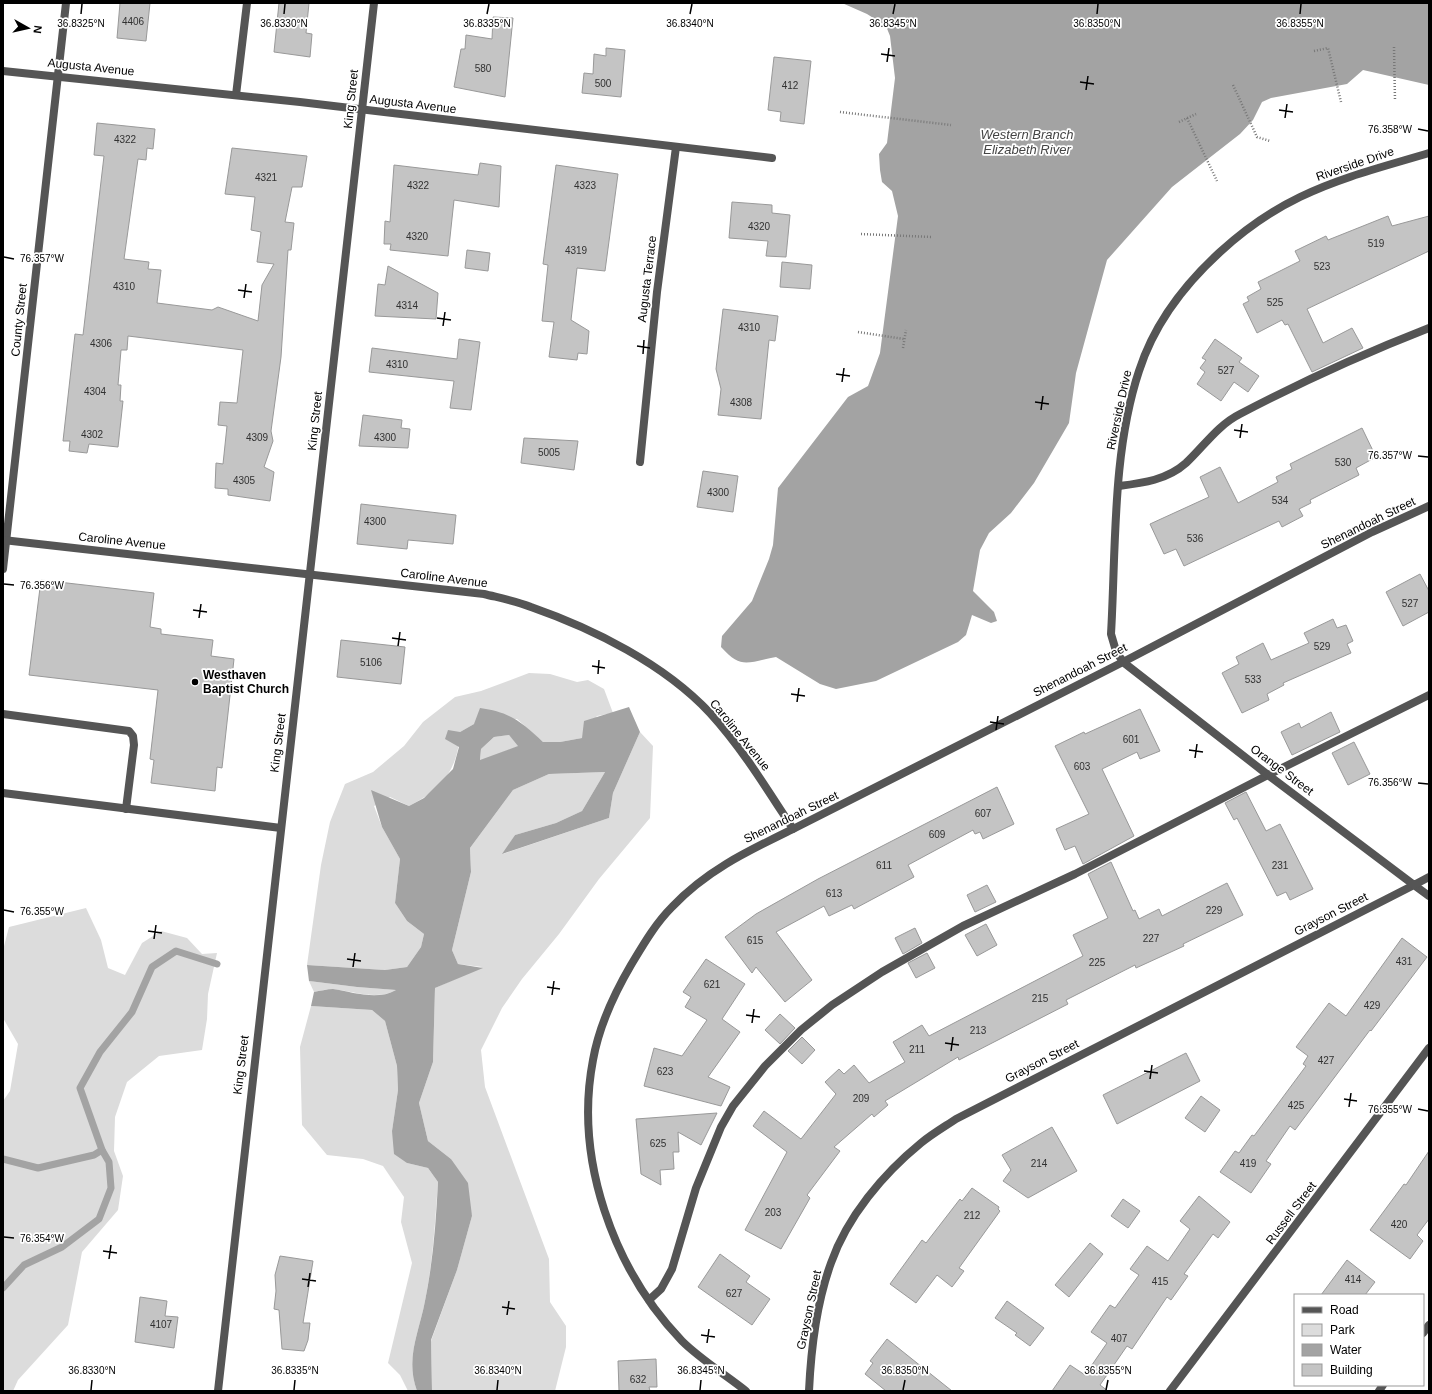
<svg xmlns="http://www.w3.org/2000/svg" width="1432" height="1394" font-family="Arial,sans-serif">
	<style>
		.green { fill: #dcdcdc }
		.water { fill: #a3a3a3; fill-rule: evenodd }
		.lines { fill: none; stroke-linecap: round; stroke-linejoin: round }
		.stream { stroke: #a3a3a3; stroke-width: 7 }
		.building { fill: #c4c4c4; stroke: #999 }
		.path { stroke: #777; stroke-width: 2.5; stroke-dasharray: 1 2; stroke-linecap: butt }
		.service { stroke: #555; stroke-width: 8 }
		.minor { stroke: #555; stroke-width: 8 }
		.tertiary { stroke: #555; stroke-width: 8 }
		.ticks { fill: none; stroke: #000; stroke-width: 1.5 }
		.poi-dot { fill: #000; stroke: #fff; stroke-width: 1.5 }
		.labels { text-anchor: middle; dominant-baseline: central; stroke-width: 3.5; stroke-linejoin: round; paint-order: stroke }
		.number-label { font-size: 10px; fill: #313131 }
		.street-label { font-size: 12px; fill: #000; stroke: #fff }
		.poi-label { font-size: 12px; font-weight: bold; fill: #000; stroke: #fff; text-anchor: start }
		.water-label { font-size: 13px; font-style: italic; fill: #444; stroke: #fff }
		.ticks-label { font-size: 10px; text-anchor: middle; fill: #000; stroke: #fff; stroke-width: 3.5; stroke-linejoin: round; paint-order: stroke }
	</style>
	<rect width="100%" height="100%" fill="#fff"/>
	<g class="green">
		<path d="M529,673L550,674L577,682L588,680L604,689L613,713L597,716L582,738L560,742H543L517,719L474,724L460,732C458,770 442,789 409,806L390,797L374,806L382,827L400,859L395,903L407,921L424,934L421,947L407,967L385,970L307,965L321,865L330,822L345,784L373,772L404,746L423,722L455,697L481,691Z"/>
		<path d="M640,732L653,746L650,818L599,879L559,934L522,979L502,1008L481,1050L485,1087L549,1259L550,1302L566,1326V1347L555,1391H432L431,1341L457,1270L472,1216L451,1159L428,1141L419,1103L433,1062L435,988L482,967L458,964L452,950L471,872L470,848L513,790L549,774L605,772L582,811L556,823L515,835L503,854L609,818L613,793Z"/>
		<path d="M509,735L519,746L480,761L481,749L494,737Z"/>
		<path d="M86,908L101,940L108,968L125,975L142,943L161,931L187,938L202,954L217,953L208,994L207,1019L202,1050L159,1056L127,1082L115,1117L114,1151L123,1176L118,1210L82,1252L68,1325L18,1380L13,1391H3V1101L10,1091L18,1044L3,1018V950L9,927Z"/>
		<path d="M309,981L357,987L396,990C376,1001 354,991 332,989C326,989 320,991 314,992Z"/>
		<path d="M311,1006L372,1010L385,1021L397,1066L398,1090L392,1131L407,1163L428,1168L438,1182C435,1222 433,1262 425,1301C419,1333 405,1358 417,1391H408L400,1375L388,1363L412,1263L401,1222L404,1197L383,1166L363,1159L327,1155L302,1125L300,1047Z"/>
	</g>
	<g class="water">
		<path d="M842,3H1429V85L1363,70L1347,84L1271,98L1262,102L1253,120L1240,134L1172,187L1107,260L1076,373L1069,423L1034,483L1011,513L989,533L980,550L973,591L994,612L997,621L991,623L972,615L966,635L958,642L876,681L836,689L820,684L776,657C747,662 742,670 721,647L722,636L752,601L769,559L773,545L778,488L848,397L868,386L880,353L898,216L892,191L882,182L880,170L879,154L887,143L895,78L890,36L886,26L867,14Z"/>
		<path d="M629,707L640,732L613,793L609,818L502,854L515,835L556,823L582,811L605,772L549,774L513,790L470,848L471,872L452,950L458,964L483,968L435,988L433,1062L419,1103L428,1141L451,1159L468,1183L472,1216L457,1270L431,1340L432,1391H417C405,1358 419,1333 425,1301C433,1262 436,1222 438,1182L428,1168L407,1163L394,1154L392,1131L398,1090L397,1066L385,1021L372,1010L311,1006L314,992C320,991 327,989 333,989C353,992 377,1001 396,990L357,987L309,981L307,965L385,970L407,967L421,947L424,934L407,921L395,903L400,859L382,827L371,790L409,806L424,798L453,769L459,747L445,739L448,730L460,732L474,724L480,708C510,712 522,722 543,742H560L582,738L584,721ZM509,735L518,746L480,760L481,749L494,737Z"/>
	</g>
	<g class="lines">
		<g class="stream">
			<path d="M3,1159L38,1168L94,1155L102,1150"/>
			<path d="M3,1288L24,1265L62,1247L99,1219L111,1188L109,1162L102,1150L80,1088L100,1052L132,1012L152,967L176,951L217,964"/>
		</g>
	</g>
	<g class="building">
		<path d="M120,3H150L146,41L117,38Z"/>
		<path d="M279,3H309L306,33L312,34L310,57L274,52Z"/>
		<path d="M493,17L513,18L505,97L454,87L461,49H465L466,35L492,39Z"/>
		<path d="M606,48L625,50L621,97L582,93L584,73L593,74L594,54L606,56Z"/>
		<path d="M774,57L811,61L804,124L780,121L781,112L768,110Z"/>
		<path d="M97,123L155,129L153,149L147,148L146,160L138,159L124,259L149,262L148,269L161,270L157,303L212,310L218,307L258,321L262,285L274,264L257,262L261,232L251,230L255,197L225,194L232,148L307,156L302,187H292L285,222L294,223L291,250H288L281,357L271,431L273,441L264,467L274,472L270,501L228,495V489L215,488L216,463L223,464L227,426L218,425L220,402L237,403L243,350L128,336L127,350H121L118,385H121L120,401H123L118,447L89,444L87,453L69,451L70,441H63L75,334L83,335L104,156L94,155Z"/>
		<path d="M480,163L501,166L499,207L454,200L448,256L390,250L391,244H384L385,221L390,222L394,165L478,175Z"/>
		<path d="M556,165L618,174L605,271L577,268L571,320L589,331L587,354L578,353L577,360L549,357L554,322L542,321L548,265L543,264Z"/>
		<path d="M732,202L772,205V213L790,215L786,257L766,256L768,241L729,238Z"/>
		<path d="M1388,216L1392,226L1429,216V251L1307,309L1323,343L1352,328L1363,348L1312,372L1288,324L1285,325L1282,320L1257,333L1243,304L1249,301L1247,297L1261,289L1258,282L1300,261L1295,251L1326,236L1328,240Z"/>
		<path d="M467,250L490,253L488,271L465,268Z"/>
		<path d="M782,262L812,265L810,289L780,287Z"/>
		<path d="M388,266L438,293L436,319L375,316L378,284L385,285Z"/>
		<path d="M723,309L778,316L775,341L769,340L761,419L718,415L721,389L716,369Z"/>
		<path d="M459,339L480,342L471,410L450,408L454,381L369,372L372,348L457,359Z"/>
		<path d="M1215,339L1242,358L1239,362L1259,376L1248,392L1234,382L1221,401L1197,384L1205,372L1200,368L1206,360L1202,358Z"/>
		<path d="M363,415L402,420L401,428L410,429L408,448L359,446Z"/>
		<path d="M1362,428L1376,457L1356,468L1359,475L1310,500L1311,503L1299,509L1303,516L1282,527L1279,521L1184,566L1176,549L1164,554L1150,524L1209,497L1200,477L1220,467L1238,503L1278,482L1276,477L1292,469L1290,464Z"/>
		<path d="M524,438L578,441L574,470L521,463Z"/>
		<path d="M703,471L738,476L733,512L697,507Z"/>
		<path d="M361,504L456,515L453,544L408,540L407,549L357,544Z"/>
		<path d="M1420,574L1429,591V612L1403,626L1386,592Z"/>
		<path d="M41,580L154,593L150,627L161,629V634L213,640L211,656L234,659L222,768L217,767L215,791L151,783L154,760L150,759L158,690L29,675Z"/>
		<path d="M1333,619L1337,628L1346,625L1353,641L1347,644L1351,653L1283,683L1284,685L1267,694L1269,700L1242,713L1222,673L1239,664L1236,657L1263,643L1271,660L1309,643L1304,633Z"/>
		<path d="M341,640L405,647L401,684L337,677Z"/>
		<path d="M1140,709L1160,751L1140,759L1137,752L1102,769L1134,836L1083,864L1075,846L1065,850L1056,829L1089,814L1055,746L1084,732L1085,734Z"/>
		<path d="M1331,712L1340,732L1292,755L1281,732L1299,723L1301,728Z"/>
		<path d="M1354,742L1370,774L1348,785L1332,753Z"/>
		<path d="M997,787L1014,824L983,839L980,832L975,834L973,830L908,865L914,877L854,909L852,905L829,916L824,906L776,932L812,980L785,1002L756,967L752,973L725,937L756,914L818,879Z"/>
		<path d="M1246,792L1266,831L1280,824L1313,889L1290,900L1286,892L1277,896L1237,818L1234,820L1225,803Z"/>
		<path d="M1111,862L1133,911L1135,910L1139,919L1159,909L1162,916L1227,883L1243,915L1183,944L1184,946L1136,968L1135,965L1066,1000L1068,1004L959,1060L958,1057L885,1101L888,1105L874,1117L872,1114L834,1147L840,1151L807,1195L810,1198L781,1249L745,1230L787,1152L753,1126L764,1111L801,1139L836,1094L825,1082L839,1069L844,1074L854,1065L869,1083L905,1062L893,1042L922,1025L929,1036L1083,956L1073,935L1108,918L1088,874Z"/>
		<path d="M987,885L996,902L975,912L967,895Z"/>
		<path d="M986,924L997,945L977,956L965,935Z"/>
		<path d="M915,928L922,943L903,954L895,938Z"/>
		<path d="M1402,938L1427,957L1371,1031L1370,1030L1295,1130L1290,1126L1266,1161L1271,1164L1251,1193L1220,1172L1235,1151L1239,1153L1252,1135L1254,1136L1306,1066L1303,1064L1308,1056L1296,1047L1329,1003L1346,1016Z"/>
		<path d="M927,953L935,968L916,978L908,963Z"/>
		<path d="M706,959L745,984L722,1019L740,1032L708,1077L730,1087L721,1106L644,1086L654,1048L682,1056L707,1020L685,1007L691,997L683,992Z"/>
		<path d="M780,1014L795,1028L780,1044L765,1030Z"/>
		<path d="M802,1037L815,1050L802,1064L788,1051Z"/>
		<path d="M1186,1053L1200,1081L1117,1124L1103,1095Z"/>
		<path d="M1201,1096L1220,1110L1205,1132L1185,1118Z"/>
		<path d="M717,1113L701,1145L678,1132L679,1152H673L674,1169L660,1170L661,1185L641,1174L636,1119Z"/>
		<path d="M1052,1127L1077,1171L1028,1198L1003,1181L1011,1170L1002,1155Z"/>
		<path d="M1429,1151V1219L1417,1235L1423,1241L1410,1259L1370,1230L1404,1184L1406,1185Z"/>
		<path d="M972,1188L999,1207L998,1209L1000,1211L959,1268L964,1271L952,1287L937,1275L916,1303L890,1284L922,1240L926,1243L960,1199L962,1201Z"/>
		<path d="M1199,1196L1230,1222L1218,1238L1213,1234L1184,1274L1188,1276L1171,1300L1167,1297L1132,1349L1127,1346L1100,1385L1108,1391H1052L1070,1365L1085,1375L1107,1343L1091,1332L1110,1305L1115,1308L1139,1275L1130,1269L1147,1246L1168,1261L1190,1229L1180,1221Z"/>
		<path d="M1123,1199L1140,1211L1128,1228L1111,1216Z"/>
		<path d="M1090,1243L1103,1254L1069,1297L1055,1285Z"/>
		<path d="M720,1254L750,1276L746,1282L770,1299L752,1325L698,1287Z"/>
		<path d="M280,1256L313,1261L303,1323H310L308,1340L304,1351L282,1349L279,1310L274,1309L276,1291L275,1275Z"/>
		<path d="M1347,1260L1375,1282L1365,1295H1321Z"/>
		<path d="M140,1297L167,1301L165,1316L178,1317L174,1348L135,1342Z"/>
		<path d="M1007,1301L1044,1328L1030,1346L1015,1335L1017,1333L995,1318Z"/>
		<path d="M887,1339L952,1391H886L865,1374L873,1363L870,1361Z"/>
		<path d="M656,1359L657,1387H649L650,1391H619L618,1361Z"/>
	</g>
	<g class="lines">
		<g class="path">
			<path d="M1394,47L1395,101"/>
			<path d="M1314,51L1328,48L1341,102"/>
			<path d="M1233,85L1257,137L1270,141"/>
			<path d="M840,112L951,125"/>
			<path d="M1187,118L1217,181"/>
			<path d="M1179,122L1196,114"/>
			<path d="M861,234L931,237"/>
			<path d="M858,332L904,339"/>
			<path d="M903,348L906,330"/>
		</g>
		<g class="service">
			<path d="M236,95L247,3"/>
			<path d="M1119,486C1143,483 1167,480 1186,463C1204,446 1218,425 1240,414C1301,382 1365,353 1429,328"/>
			<path d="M3,714L129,731L133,736L134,745L126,809"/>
			<path d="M3,793L281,828"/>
			<path d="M649,1300L661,1289L672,1269L696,1188L721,1127L733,1106L765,1066L801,1030L832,1005L882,972L963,926L1075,874L1268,775L1429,695"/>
			<path d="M1423,1333L1429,1325"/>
			<path d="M1379,1391L1383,1385"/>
		</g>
		<g class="minor">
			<path d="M3,71L300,102L772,158"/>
			<path d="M1429,153C1386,166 1341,177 1300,197C1271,211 1244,230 1220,252C1185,284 1154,324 1139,371C1112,452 1116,549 1111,634L1116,651L1123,662L1372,532L1429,506"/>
			<path d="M640,462L657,292L676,147"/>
			<path d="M3,569L66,3"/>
			<path d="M746,1391C726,1375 700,1359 682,1341C613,1269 574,1159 593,1060C599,1026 614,994 631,965C643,945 655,924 672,907C707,870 748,851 793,829"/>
			<path d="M809,1391C811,1348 816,1304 831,1263C847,1217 883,1174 921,1143C932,1134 944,1127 956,1119L1414,885L1429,896"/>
			<path d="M1170,1391L1429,1048"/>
		</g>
		<g class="tertiary">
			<path d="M3,540L484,594C500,598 516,601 531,607C594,629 664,664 710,713C742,748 767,789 793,829L1123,662L1268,775L1414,885L1429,877"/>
			<path d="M218,1391L374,3"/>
		</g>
	</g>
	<path class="ticks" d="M81,14L82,4M284,14L285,4M487,14L489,4M690,14L692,4M893,14L895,4M1097,14L1098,4M1300,14L1301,4M881,54L895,56M887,62L889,48M1080,82L1094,84M1086,90L1088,76M1279,110L1293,112M1285,118L1287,104M1418,129L1428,131M4,257L14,259M238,290L252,292M244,298L246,284M437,318L451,320M443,326L445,312M637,346L650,348M643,354L644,340M836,374L850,376M842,382L844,368M1035,402L1049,404M1041,410L1043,396M1234,430L1248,432M1240,438L1242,424M1418,456L1428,457M4,584L14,585M193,610L207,612M199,618L201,604M392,638L406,640M398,646L400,632M592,666L605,668M598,674L599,660M791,694L805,696M797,702L799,688M990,722L1004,724M996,730L998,716M1189,750L1203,752M1195,758L1197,744M1418,783L1428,784M4,910L14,912M148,931L162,933M154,939L156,925M347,959L361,961M353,967L355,953M547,987L560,989M552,995L554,981M746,1015L760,1017M752,1023L754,1009M945,1043L959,1045M951,1051L953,1037M1144,1071L1158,1073M1150,1079L1152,1065M1344,1099L1357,1101M1349,1107L1351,1093M1418,1109L1428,1111M4,1237L14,1238M103,1251L117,1253M109,1259L111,1245M302,1279L316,1281M308,1287L310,1273M502,1307L515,1309M507,1315L509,1301M701,1335L715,1337M707,1343L709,1329M91,1390L92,1380M294,1390L295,1380M497,1390L498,1380M700,1390L701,1380M903,1390L905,1380M1106,1390L1108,1380"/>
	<circle class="poi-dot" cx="195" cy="682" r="4"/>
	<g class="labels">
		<g class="number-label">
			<text x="133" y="21">4406</text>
			<text x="483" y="68">580</text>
			<text x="603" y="83">500</text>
			<text x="790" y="85">412</text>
			<text x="125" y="139">4322</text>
			<text x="266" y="177">4321</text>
			<text x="418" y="185">4322</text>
			<text x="585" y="185">4323</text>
			<text x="759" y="226">4320</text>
			<text x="417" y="236">4320</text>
			<text x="1376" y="243">519</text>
			<text x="576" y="250">4319</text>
			<text x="1322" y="266">523</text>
			<text x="124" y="286">4310</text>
			<text x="1275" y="302">525</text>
			<text x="407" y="305">4314</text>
			<text x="749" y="327">4310</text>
			<text x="101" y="343">4306</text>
			<text x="397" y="364">4310</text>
			<text x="1226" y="370">527</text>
			<text x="95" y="391">4304</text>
			<text x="741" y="402">4308</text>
			<text x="92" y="434">4302</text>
			<text x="257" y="437">4309</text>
			<text x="385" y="437">4300</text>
			<text x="549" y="452">5005</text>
			<text x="1343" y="462">530</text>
			<text x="244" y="480">4305</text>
			<text x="718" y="492">4300</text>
			<text x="1280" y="500">534</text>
			<text x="375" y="521">4300</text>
			<text x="1195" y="538">536</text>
			<text x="1410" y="603">527</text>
			<text x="1322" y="646">529</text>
			<text x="371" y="662">5106</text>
			<text x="1253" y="679">533</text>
			<text x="1131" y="739">601</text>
			<text x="1082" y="766">603</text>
			<text x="983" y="813">607</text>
			<text x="937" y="834">609</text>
			<text x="884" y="865">611</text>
			<text x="1280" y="865">231</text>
			<text x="834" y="893">613</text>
			<text x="1214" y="910">229</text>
			<text x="1151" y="938">227</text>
			<text x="755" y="940">615</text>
			<text x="1404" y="961">431</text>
			<text x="1097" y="962">225</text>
			<text x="712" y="984">621</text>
			<text x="1040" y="998">215</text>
			<text x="1372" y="1005">429</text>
			<text x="978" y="1030">213</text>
			<text x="917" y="1049">211</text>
			<text x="1326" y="1060">427</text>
			<text x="665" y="1071">623</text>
			<text x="861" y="1098">209</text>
			<text x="1296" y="1105">425</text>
			<text x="658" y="1143">625</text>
			<text x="1039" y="1163">214</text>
			<text x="1248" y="1163">419</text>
			<text x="773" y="1212">203</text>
			<text x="972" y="1215">212</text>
			<text x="1399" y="1224">420</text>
			<text x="1353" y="1279">414</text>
			<text x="1160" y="1281">415</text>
			<text x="734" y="1293">627</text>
			<text x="161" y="1324">4107</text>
			<text x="1119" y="1338">407</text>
			<text x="638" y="1379">632</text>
		</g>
		<g class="street-label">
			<text transform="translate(91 67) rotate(6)">Augusta Avenue</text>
			<text transform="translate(351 99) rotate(-84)">King Street</text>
			<text transform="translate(413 104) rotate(7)">Augusta Avenue</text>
			<text transform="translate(1355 164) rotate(-19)">Riverside Drive</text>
			<text transform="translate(647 279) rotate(-83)">Augusta Terrace</text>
			<text transform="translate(19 320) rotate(-84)">County Street</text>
			<text transform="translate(1119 410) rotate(-78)">Riverside Drive</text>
			<text transform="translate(315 421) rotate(-84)">King Street</text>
			<text transform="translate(1368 523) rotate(-26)">Shenandoah Street</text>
			<text transform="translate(122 541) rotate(6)">Caroline Avenue</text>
			<text transform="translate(444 578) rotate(7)">Caroline Avenue</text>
			<text transform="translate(1080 670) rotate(-27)">Shenandoah Street</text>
			<text transform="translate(740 735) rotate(51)">Caroline Avenue</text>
			<text transform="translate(278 743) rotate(-83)">King Street</text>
			<text transform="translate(1282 770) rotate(37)">Orange Street</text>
			<text transform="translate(791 817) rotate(-26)">Shenandoah Street</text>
			<text transform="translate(1331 914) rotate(-27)">Grayson Street</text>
			<text transform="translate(1042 1061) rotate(-27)">Grayson Street</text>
			<text transform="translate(241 1065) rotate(-83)">King Street</text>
			<text transform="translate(1291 1213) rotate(-53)">Russell Street</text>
			<text transform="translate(809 1310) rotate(-78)">Grayson Street</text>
		</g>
		<g class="poi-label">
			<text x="203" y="675">Westhaven<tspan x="203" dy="14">Baptist Church</tspan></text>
		</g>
		<g class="water-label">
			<text x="1027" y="134">Western Branch<tspan x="1027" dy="15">Elizabeth River</tspan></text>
		</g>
	</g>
	<g class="ticks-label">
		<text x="81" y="27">36.8325°N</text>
		<text x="284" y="27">36.8330°N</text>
		<text x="487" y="27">36.8335°N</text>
		<text x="690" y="27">36.8340°N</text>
		<text x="893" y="27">36.8345°N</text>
		<text x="1097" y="27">36.8350°N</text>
		<text x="1300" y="27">36.8355°N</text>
		<text x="1390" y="133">76.358°W</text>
		<text x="42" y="262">76.357°W</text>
		<text x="1390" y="459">76.357°W</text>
		<text x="42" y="589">76.356°W</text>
		<text x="1390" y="786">76.356°W</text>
		<text x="42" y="915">76.355°W</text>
		<text x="1390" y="1113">76.355°W</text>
		<text x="42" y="1242">76.354°W</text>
		<text x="92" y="1374">36.8330°N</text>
		<text x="295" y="1374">36.8335°N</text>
		<text x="498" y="1374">36.8340°N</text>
		<text x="701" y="1374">36.8345°N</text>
		<text x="905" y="1374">36.8350°N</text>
		<text x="1108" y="1374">36.8355°N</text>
	</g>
	<rect width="1432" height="1394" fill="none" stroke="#000000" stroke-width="8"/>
	<rect x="1294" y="1294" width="130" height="92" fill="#ffffff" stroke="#999999"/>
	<rect x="1302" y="1307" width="20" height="6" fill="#555555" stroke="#999999"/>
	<text x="1330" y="1314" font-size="12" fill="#000000">Road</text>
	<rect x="1302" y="1324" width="20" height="12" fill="#dcdcdc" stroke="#999999"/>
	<text x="1330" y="1334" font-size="12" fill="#000000">Park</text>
	<rect x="1302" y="1344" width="20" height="12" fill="#a3a3a3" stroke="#999999"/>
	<text x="1330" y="1354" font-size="12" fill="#000000">Water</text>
	<rect x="1302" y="1364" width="20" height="12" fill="#c4c4c4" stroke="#999999"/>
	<text x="1330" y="1374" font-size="12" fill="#000000">Building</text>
	<g transform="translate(28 28) rotate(98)" stroke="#ffffff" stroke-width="3" paint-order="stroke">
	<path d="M0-3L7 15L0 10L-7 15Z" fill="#000000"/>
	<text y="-6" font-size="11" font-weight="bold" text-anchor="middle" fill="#000000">N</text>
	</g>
</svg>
